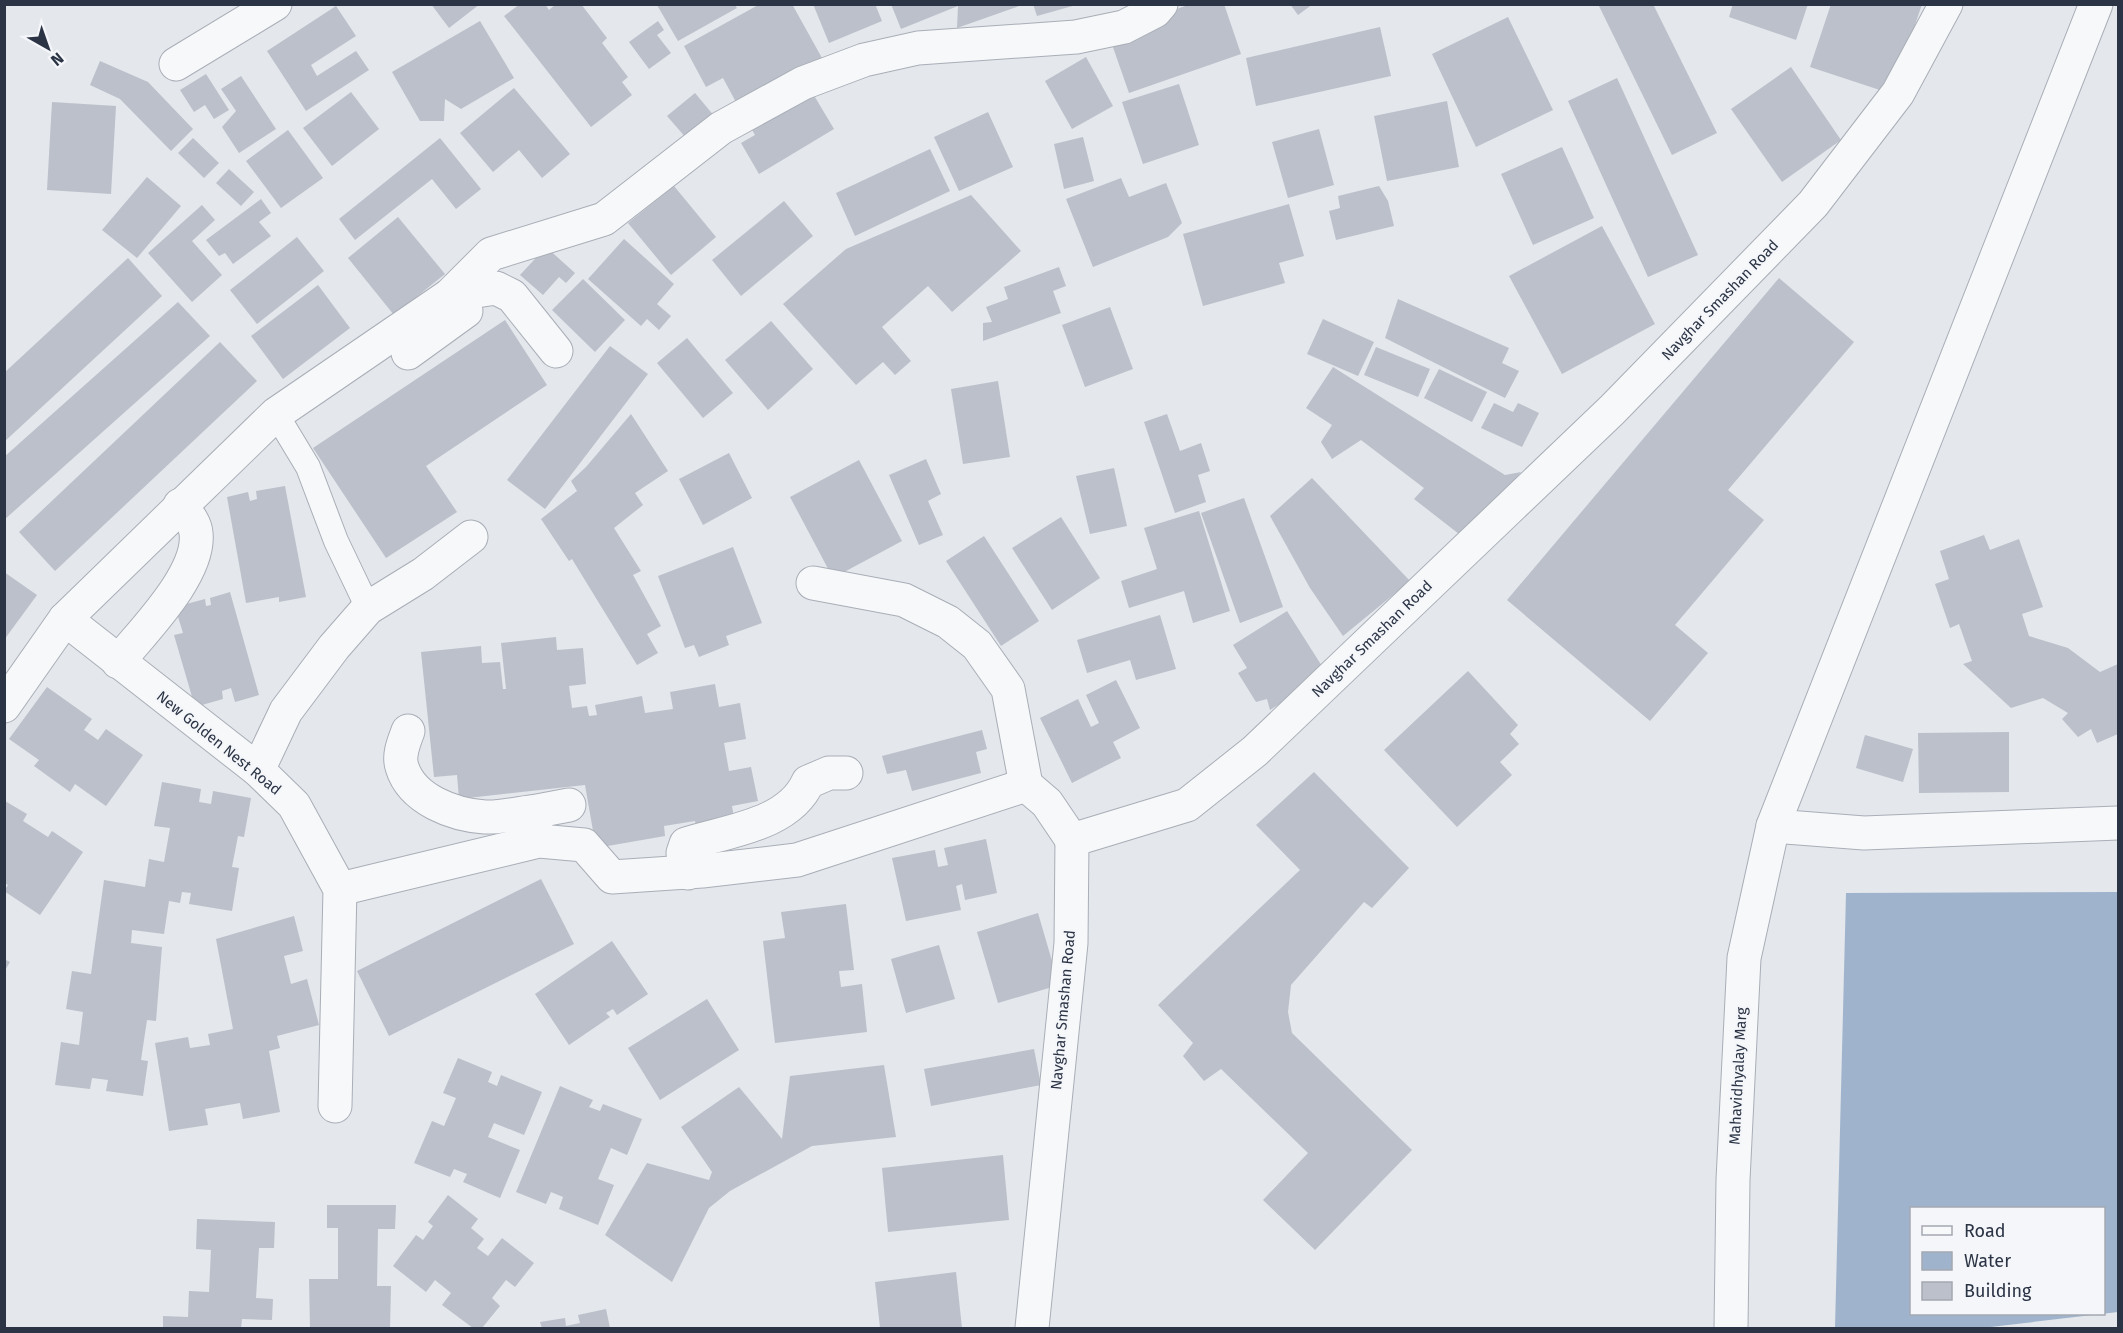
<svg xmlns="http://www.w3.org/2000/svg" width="2123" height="1333" font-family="'Fira Sans',sans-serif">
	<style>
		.water { fill: #9fb4cc; fill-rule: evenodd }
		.building { fill: #bbc0ca }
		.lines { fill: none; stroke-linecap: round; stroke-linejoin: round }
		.service-casing { stroke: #a9aeb7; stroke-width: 26 }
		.minor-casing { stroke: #a9aeb7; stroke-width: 35 }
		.service { stroke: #f7f8fa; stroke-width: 24 }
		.minor { stroke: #f7f8fa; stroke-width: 33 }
		.labels { text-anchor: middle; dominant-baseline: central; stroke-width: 4.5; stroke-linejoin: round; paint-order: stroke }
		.street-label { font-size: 15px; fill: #2b3445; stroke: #f4f6f9 }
	</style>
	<rect width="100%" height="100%" fill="#e4e7ec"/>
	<path class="water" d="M2118,892V1312L1982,1328H1835L1846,893ZM1912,1208H2104V1314H1912Z"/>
	<g class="building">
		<path d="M431,4H480L449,28Z"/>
		<path d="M520,4H545L549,10L556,4H581L607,38L602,43L628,77L622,82L632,95L591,127L504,16Z"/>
		<path d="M760,4H792L822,58L737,104L723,78L706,87L684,46Z"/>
		<path d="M813,4H875L882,21L829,43Z"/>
		<path d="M891,4H1022V5L957,28L958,6L901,29Z"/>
		<path d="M1033,4H1075L1076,5L1037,16Z"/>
		<path d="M1191,4H1224L1241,54L1129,93L1108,33Z"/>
		<path d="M1290,4H1313L1298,15Z"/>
		<path d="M1598,4H1653L1717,133L1672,155Z"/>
		<path d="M1733,4H1808L1796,40L1729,17Z"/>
		<path d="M1831,4H1922L1892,94L1810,67Z"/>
		<path d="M657,5H735L737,8L678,41Z"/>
		<path d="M336,6L356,36L311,65L317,76L356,51L369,70L306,111L267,51Z"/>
		<path d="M1508,17L1553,110L1476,147L1432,54Z"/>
		<path d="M480,21L514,78L461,109L445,99L444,121H420L392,72Z"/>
		<path d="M658,21L664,30L657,35L671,53L649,69L629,42Z"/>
		<path d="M1380,27L1391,76L1256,106L1246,58Z"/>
		<path d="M1086,57L1113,106L1072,129L1045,81Z"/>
		<path d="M100,61L148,82L193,129L171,151L120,99L90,85Z"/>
		<path d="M1791,67L1841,140L1782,182L1731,109Z"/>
		<path d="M206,74L229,110L214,119L205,105L194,112L180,90Z"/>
		<path d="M241,76L276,129L239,153L222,127L236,111L221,89Z"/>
		<path d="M1617,78L1698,255L1648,277L1568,101Z"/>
		<path d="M1179,84L1199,145L1143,164L1122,102Z"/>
		<path d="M809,87L834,129L759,174L741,143L755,135L748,123Z"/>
		<path d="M514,88L570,154L542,178L519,150L493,172L460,133Z"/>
		<path d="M351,92L379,129L332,166L303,128Z"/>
		<path d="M695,93L715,117L687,139L667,116Z"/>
		<path d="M1447,101L1459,167L1387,181L1374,116Z"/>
		<path d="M52,102L116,106L111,194L47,190Z"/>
		<path d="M988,112L1013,167L959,191L934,137Z"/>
		<path d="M1319,129L1334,185L1288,198L1272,142Z"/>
		<path d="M288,130L323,178L281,208L246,161Z"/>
		<path d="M1083,137L1094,181L1064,189L1054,144Z"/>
		<path d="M193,138L219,163L204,178L178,153Z"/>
		<path d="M440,138L481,189L456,209L432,179L355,240L339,219Z"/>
		<path d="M1562,147L1594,218L1533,245L1501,174Z"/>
		<path d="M930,149L950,191L855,236L836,193Z"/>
		<path d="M229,169L254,192L241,206L216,183Z"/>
		<path d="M147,177L181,206L137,258L102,230Z"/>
		<path d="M1121,178L1129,197L1166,183L1182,223L1168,237L1093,267L1066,199Z"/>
		<path d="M674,186L716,237L671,275L628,223Z"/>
		<path d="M1379,186L1388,201L1394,226L1336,240L1329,211L1340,208L1338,196Z"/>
		<path d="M971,195L1021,251L952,312L928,286L882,327L911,361L895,375L883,362L856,385L783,304L846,249Z"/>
		<path d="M261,199L271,213L259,222L271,236L233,264L225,253L219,256L206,240Z"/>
		<path d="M784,201L813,236L741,296L712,260Z"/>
		<path d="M1289,204L1304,256L1279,263L1285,283L1203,306L1183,234Z"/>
		<path d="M202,205L215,220L192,241L222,275L192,302L148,253Z"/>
		<path d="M398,217L445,274L394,315L348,258Z"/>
		<path d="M1602,226L1655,324L1562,374L1509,276Z"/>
		<path d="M297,237L324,271L257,324L230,290Z"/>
		<path d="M624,239L674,284L657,304L671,316L659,330L647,319L641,326L588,279Z"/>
		<path d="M546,247L575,273L566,283L559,277L543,295L520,275Z"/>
		<path d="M128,258L162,296L4,442V373Z"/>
		<path d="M1059,267L1066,286L1053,291L1061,313L983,341V323L992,322L986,307L1008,299L1004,287Z"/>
		<path d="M1779,278L1854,342L1728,490L1764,520L1675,625L1708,653L1650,721L1507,600Z"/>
		<path d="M583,279L625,320L595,352L552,310Z"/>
		<path d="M318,285L350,328L283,379L251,336Z"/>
		<path d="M1398,299L1509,348L1502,363L1519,371L1505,398L1385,338Z"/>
		<path d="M178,302L210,336L4,520V457Z"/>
		<path d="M1110,307L1133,369L1085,387L1062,325Z"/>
		<path d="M1323,319L1374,342L1358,376L1307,354Z"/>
		<path d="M505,320L547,385L426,466L457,512L386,558L313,448Z"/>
		<path d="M771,321L813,369L768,410L725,360Z"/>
		<path d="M687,338L733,393L703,418L657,363Z"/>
		<path d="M220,342L257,381L55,571L19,532Z"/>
		<path d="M610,346L648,374L545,509L507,480Z"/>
		<path d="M1376,347L1430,369L1418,397L1364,375Z"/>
		<path d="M1333,367L1505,475L1521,472L1468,541L1414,499L1424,488L1361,440L1332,459L1321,442L1332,425L1306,408Z"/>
		<path d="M1439,369L1487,392L1472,422L1424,398Z"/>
		<path d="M998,381L1010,457L963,464L951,389Z"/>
		<path d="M1494,403L1513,412L1518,403L1539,413L1522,447L1481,428Z"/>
		<path d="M631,414L668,471L635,493L643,505L614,528L641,571L633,575L661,626L647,634L658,653L637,665L572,559L569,561L541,519L577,491L571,481L586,467Z"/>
		<path d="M1167,414L1180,451L1201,443L1210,471L1198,475L1206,502L1175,513L1144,422Z"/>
		<path d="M729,453L752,498L703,525L679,479Z"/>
		<path d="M926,459L941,494L928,501L943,535L919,545L889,475Z"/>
		<path d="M859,460L902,541L833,578L790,497Z"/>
		<path d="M1114,468L1127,526L1090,534L1076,476Z"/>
		<path d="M1312,478L1410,581L1343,636L1310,588L1270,516Z"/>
		<path d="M285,486L306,597L279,602V597L246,603L227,497L248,492L250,501L257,499L256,491Z"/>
		<path d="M1244,498L1283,607L1240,623L1201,513Z"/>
		<path d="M1199,511L1230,611L1193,623L1184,591L1129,608L1121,581L1157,569L1144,528Z"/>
		<path d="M1061,517L1100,578L1052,610L1012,548Z"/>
		<path d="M1984,535L1990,550L2019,539L2043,607L2022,614L2029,636L2068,648L2100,672L2118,664V734L2097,743L2091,729L2078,737L2062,719L2068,713L2043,698L2011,708L1963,664L1972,661L1959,624L1950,628L1935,584L1949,579L1940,551Z"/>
		<path d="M984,536L1039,621L1001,646L946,561Z"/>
		<path d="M733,547L762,623L726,636L729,645L699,657L694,645L685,648L658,576Z"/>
		<path d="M4,572L37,595L4,640Z"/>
		<path d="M230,592L259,695L235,702L231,688L222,691L223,699L195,707L174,635L183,633L175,607L205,599L206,606L211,605L210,598Z"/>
		<path d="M1287,611L1327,674L1270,710L1267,699L1256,702L1238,673L1247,668L1233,645Z"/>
		<path d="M1160,615L1176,669L1136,680L1130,660L1087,673L1077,640Z"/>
		<path d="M556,637L557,650L583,648L586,684L569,686L572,708L587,706L589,716L597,715L595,705L642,696L645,713L673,709L670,692L715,684L719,707L740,703L746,739L724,743L729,771L751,767L758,801L732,806L735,823L697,830L695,821L664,826L665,836L596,848L585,785L459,799L457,775L434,777L421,652L481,646L482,663L500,662L503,689H506L501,643Z"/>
		<path d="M1468,671L1518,725L1510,734L1519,744L1500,762L1512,775L1457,827L1384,750Z"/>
		<path d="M1116,680L1140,728L1113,742L1121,758L1072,783L1040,718L1078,699L1091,727L1099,723L1086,695Z"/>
		<path d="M47,687L92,719L84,730L98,740L106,729L143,755L106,806L75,784L70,792L34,766L39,760L9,739Z"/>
		<path d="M982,730L987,749L976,752L981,773L912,791L906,770L887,774L882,756Z"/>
		<path d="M2009,732V792L1919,793L1918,733Z"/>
		<path d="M1865,735L1913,749L1903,782L1856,768Z"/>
		<path d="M1314,772L1409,868L1372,908L1364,902L1291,985L1288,1012L1292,1033L1412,1150L1315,1250L1263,1200L1308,1153L1221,1069L1204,1081L1183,1056L1193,1043L1158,1005L1300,870L1256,825Z"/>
		<path d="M162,782L201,789L199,802L211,804L213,791L251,798L244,837L238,836L232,867L239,868L232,911L189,904L191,893L182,892L180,903L169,901L164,934L132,930L131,943L162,947L156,1021L147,1020L141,1060L148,1061L143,1096L106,1091L108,1080L92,1078L90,1089L55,1085L61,1042L79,1045L83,1012L66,1009L72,971L91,974L104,880L145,887L149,859L164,862L170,828L154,826Z"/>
		<path d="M5,801L27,814L23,821L48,837L52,831L83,852L40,915L4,891L8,885L5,883Z"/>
		<path d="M986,839L997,893L965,900L962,884L956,886L961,910L906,921L892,858L935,850L938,867L948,865L944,848Z"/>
		<path d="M541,879L574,944L389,1036L357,971Z"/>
		<path d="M846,904L854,970L839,971L841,987L862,984L867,1032L775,1043L763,941L785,938L781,912Z"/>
		<path d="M1038,913L1059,985L998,1003L977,932Z"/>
		<path d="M294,916L303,951L284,956L291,984L307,979L319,1025L277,1036L280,1048L269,1051L280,1112L243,1119L240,1103L205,1109L208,1125L169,1131L155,1043L188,1037L190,1048L210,1045L208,1034L233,1029L216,939Z"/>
		<path d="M612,941L648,994L617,1015L613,1009L606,1013L610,1017L569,1045L535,994Z"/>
		<path d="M939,945L955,999L906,1013L891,959Z"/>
		<path d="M4,959L10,962L4,972Z"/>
		<path d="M707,999L739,1050L660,1100L628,1048Z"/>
		<path d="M1034,1049L1041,1085L931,1106L924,1069Z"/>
		<path d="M458,1058L492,1072L488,1082L497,1086L501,1075L542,1092L524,1135L494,1123L488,1137L520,1150L500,1198L463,1182L467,1174L454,1169L450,1177L414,1163L432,1121L444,1126L456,1098L443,1093Z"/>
		<path d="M884,1065L896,1137L812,1146L730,1191L709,1208L672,1282L605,1235L647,1163L709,1180L712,1172L681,1127L739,1087L782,1139L790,1076Z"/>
		<path d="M560,1086L593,1100L589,1107L600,1111L603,1104L642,1119L627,1155L611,1148L598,1179L614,1185L598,1225L559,1209L563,1197L551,1192L546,1204L516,1192Z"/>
		<path d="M1003,1155L1009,1220L888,1232L882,1168Z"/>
		<path d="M448,1195L478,1219L471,1228L484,1239L477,1248L488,1256L502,1238L534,1263L515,1287L506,1280L492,1298L500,1306L482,1328H473L442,1305L451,1293L435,1280L426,1292L393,1266L416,1235L423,1240L433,1226L428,1222Z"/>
		<path d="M327,1205H396L395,1229H378L377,1286H391L390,1328H310L309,1279H338V1228H327Z"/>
		<path d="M197,1219L275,1222L274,1248H259L256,1298L273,1299L272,1320L242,1319L241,1328H163V1316L188,1317L189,1291L209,1292L211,1250L196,1249Z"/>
		<path d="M956,1272L962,1328H880L875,1282Z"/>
		<path d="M606,1309L610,1328H542L540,1322L565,1318L566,1326L580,1323L578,1315Z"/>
	</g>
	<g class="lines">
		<defs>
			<path id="service" d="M276,414L308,467L336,541L368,608"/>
			<g id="minor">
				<path d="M176,64L275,4"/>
				<path d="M450,295L496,288L512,296L556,351"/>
				<path d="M408,353L466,311"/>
				<path d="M813,583L904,600L948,622L977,645L1008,689L1026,785"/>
				<path d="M65,619L258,770L294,805L340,889L335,1106"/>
				<path d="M118,662C142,632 201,574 196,533C195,522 187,514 180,505"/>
				<path d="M4,706L65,619L276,414L450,295L491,254L604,219L721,128L803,83L864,60L918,48L1076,37L1124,27L1155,11L1161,4"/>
				<path d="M408,731C404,742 398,755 402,767C412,800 454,815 485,817C500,818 517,813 532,812"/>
				<path d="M258,770L286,711L334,647L368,608L423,574L471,537"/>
				<path d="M1773,826L1864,833L2118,823"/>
				<path d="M537,833L532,812L569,805"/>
				<path d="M688,873L683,853L686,844C727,831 789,825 808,782L829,773H846"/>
				<path d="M340,889L539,841L584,845L612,877L702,871L797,860L1026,785L1047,803L1072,840"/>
				<path d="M1032,1328L1071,943L1072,840L1187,805L1255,751L1612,410L1813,204L1898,93L1946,4"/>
				<path d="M1731,1328L1733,1180L1744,958L1773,826L2096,4"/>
			</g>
		</defs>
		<use href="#service" class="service-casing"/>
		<use href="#minor" class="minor-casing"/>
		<use href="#service" class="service"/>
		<use href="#minor" class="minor"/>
	</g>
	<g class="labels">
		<g class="street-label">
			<text transform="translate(1720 300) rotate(-46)">Navghar Smashan Road</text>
			<text transform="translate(1372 639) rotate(-44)">Navghar Smashan Road</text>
			<text transform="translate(219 743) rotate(39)">New Golden Nest Road</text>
			<text transform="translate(1063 1010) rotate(-85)">Navghar Smashan Road</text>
			<text transform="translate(1738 1076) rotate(-87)">Mahavidhyalay Marg</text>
		</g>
	</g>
	<rect width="2123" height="1333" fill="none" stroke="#2b3445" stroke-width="12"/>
	<rect x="1910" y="1207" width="195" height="108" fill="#f4f6f9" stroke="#a4a8b1" stroke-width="1.5"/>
	<rect x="1922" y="1226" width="30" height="9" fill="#f7f8fa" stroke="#a4a8b1" stroke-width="1.5"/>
	<text x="1964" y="1237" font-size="18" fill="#2b3445">Road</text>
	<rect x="1922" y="1252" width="30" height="18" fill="#9fb4cc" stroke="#a4a8b1" stroke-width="1.5"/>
	<text x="1964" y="1267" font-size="18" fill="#2b3445">Water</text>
	<rect x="1922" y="1282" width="30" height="18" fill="#bbc0ca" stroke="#a4a8b1" stroke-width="1.5"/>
	<text x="1964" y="1297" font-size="18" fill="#2b3445">Building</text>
	<g transform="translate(48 48) rotate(140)" stroke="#f4f6f9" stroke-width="4.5" paint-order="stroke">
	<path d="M0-4.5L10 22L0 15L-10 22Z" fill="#2b3445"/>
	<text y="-9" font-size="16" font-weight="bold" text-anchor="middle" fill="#2b3445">N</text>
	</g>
</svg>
